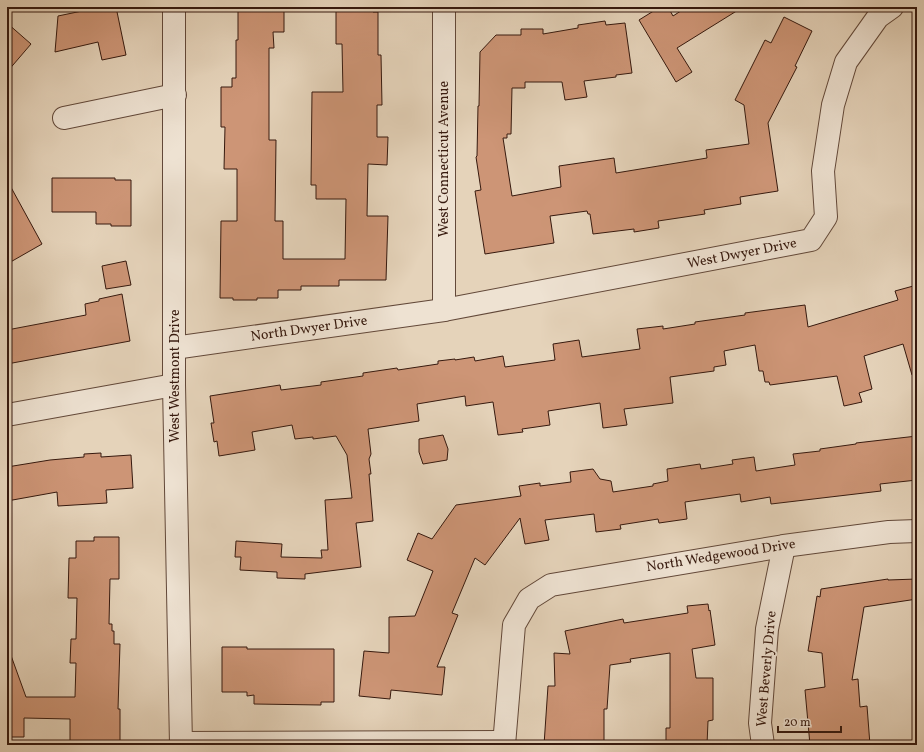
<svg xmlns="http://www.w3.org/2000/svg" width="924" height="752" font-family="Vollkorn,serif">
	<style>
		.building { fill: #cd9576; stroke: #36190e }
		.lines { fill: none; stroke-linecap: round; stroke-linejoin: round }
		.minor-casing { stroke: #624839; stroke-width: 24 }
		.minor { stroke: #eee2d2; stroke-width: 22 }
		.labels { text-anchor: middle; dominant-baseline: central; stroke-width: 4; stroke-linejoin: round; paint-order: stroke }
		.street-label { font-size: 14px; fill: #36190e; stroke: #eee2d2 }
	</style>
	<rect width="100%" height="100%" fill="#e5d3ba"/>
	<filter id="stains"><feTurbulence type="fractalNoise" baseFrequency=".005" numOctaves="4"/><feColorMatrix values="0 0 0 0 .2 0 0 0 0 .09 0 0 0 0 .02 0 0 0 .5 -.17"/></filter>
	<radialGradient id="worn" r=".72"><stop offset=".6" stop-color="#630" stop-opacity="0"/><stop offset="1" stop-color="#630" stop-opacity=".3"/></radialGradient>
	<g class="building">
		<path d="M81,7H116L126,55L102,60L98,42L55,52L58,16L82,11Z"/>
		<path d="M238,7H284V32H273L274,48H269V140H276L275,221H283V259H345L346,199H316V185H311L312,92H343L342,44H336V7H373V12H378V55H381L382,105H377V137H388L387,165L368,164L367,216H388L386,280H339V286H301V290H278V298H257V300H233V298H220L221,221H237V169H224L225,127H221V87H232V78H236V40H238Z"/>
		<path d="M660,7H668L673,16L687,7H743L677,48L692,72L676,82L639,20Z"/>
		<path d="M784,17L812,31L795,66L797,67L768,123L778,191L740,197L741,204L704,210L705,214L658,221L659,228L634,232V229L593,234L590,214H588L587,211L550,216L554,243L485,254L475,191L481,190L476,157L477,156L478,106H479L480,52L496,35H521V29H543V34L578,28V25L605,21L606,25L625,23L632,73L616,75V77L584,81L587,97L565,100L562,82H525V88H512L511,134H507V138H503L512,196L561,187L559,166L614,158L616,173L707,158L706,150L749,144L744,105L735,100L765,40L771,43Z"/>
		<path d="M7,23L31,44L7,72Z"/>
		<path d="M52,178H115V180H131V226H111V224H96V212H52Z"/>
		<path d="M7,180L42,244L7,264Z"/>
		<path d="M126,261L131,285L106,289L102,266Z"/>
		<path d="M917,285V375H912L903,344L864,356L872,389L859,393L862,402L844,406L837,376L770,385L769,382H765L763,371H759L755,345L724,351L726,365L714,367V371L670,377L673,403L624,409L627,425L603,428L600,403L548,411L550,425L522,429L523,432L498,435L493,402L466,406L465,396L417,404L419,421L368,429L371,454L369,459L371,474H369L373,521L356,523L361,567L305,574V579L277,578V572L240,570L241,557H235L236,541L282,544L281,557L322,558L321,550H328L325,500L352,498L347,455L336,436L313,439V437L295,439L292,425L252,432L255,450L219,456L217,441L214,442L211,423H214L210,396L280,385L281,390L321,385V382L363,376V373L397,368L398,370L438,364V361L455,359V360L474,357L475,361L503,356L505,367L555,360L553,344L579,340L582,357L640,349L637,329L663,326V329L695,324V322L745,315V313L805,305L808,327L898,300L895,291Z"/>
		<path d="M122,294L130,341L7,364V330L86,315L85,304L99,301V299Z"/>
		<path d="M443,435L448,449L447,460L423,464L419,452V439Z"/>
		<path d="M917,436V480L880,484L881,491L771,504L770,497L741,502L740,494L685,502L687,519L659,523L658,519L620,525L621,529L596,532L594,514L545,520L549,540L525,544L520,518L485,565L475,558L452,613L458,615L437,667H445L442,695L391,690L390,699L359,696L364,651L389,653V617L415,616L433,571L407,560L418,533L432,539L456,505L521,496L519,486L540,483V486L571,482L570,472L593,469L600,479L611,481L613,492L653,486V484L668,481L667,469L700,464L701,469L733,464L732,460L754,457L756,471L795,465L793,454L820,451V449L856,444V443Z"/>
		<path d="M101,453V457L131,455L133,488L106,490L107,503L58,506L57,492L7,501V467L50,460L84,457V454Z"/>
		<path d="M94,537H119V579H110L109,624H112V631H114V644H120L118,709H120V741H113V745H70V719L24,718V737H7V651L9,650L26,697H75L76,663H70L71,639H76L77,598H68L69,558H76V541H94Z"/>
		<path d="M888,579V580L917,579V599L864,607L852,680L858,679L860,707L867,706L870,745H810L805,690L825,687L822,653L808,651L817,596L820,597L821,589Z"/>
		<path d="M708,604L709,611L710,610L715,645L692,649L696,678H713V720L708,721L707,745H666V728H670V653L630,659L631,662L610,665L607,709H604V745H544L548,686H555L554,653L570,654L565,631L623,619L624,623L688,613L687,606Z"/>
		<path d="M222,647H247V649H334V702H321V705L254,704V695L247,696V692H222Z"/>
	</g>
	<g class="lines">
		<defs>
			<g id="minor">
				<path d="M174,7V385L181,745"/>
				<path d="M444,7V310"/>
				<path d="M64,118L175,95"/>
				<path d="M174,348L444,310L811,240L826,217L823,171L833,105L846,62L878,17L892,7"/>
				<path d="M7,415L174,385"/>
				<path d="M181,743L504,742"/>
				<path d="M504,745L514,625L529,599L551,585L784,546L889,532L917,531"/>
				<path d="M763,745L760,723L767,629L784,546"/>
			</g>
		</defs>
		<use href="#minor" class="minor-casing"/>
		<use href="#minor" class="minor"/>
	</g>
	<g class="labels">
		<g class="street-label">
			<text transform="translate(444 159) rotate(-90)">West Connecticut Avenue</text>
			<text transform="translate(742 254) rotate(-11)">West Dwyer Drive</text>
			<text transform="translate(309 329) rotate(-8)">North Dwyer Drive</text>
			<text transform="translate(175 376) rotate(-90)">West Westmont Drive</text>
			<text transform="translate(721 556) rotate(-9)">North Wedgewood Drive</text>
			<text transform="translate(767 669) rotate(-85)">West Beverly Drive</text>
		</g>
	</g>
	<rect width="924" height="752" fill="none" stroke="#e5d3ba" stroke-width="24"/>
	<rect x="8" y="8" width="908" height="736" fill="none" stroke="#36190e" stroke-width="2"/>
	<rect x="12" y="12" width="900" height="728" fill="none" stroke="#36190e"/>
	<path d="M778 726v6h63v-6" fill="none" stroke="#36190e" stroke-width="2"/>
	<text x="784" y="726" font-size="12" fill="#36190e" stroke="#eee2d2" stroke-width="3" paint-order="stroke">20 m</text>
	<rect width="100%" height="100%" filter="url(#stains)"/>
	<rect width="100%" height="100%" fill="url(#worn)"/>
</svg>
